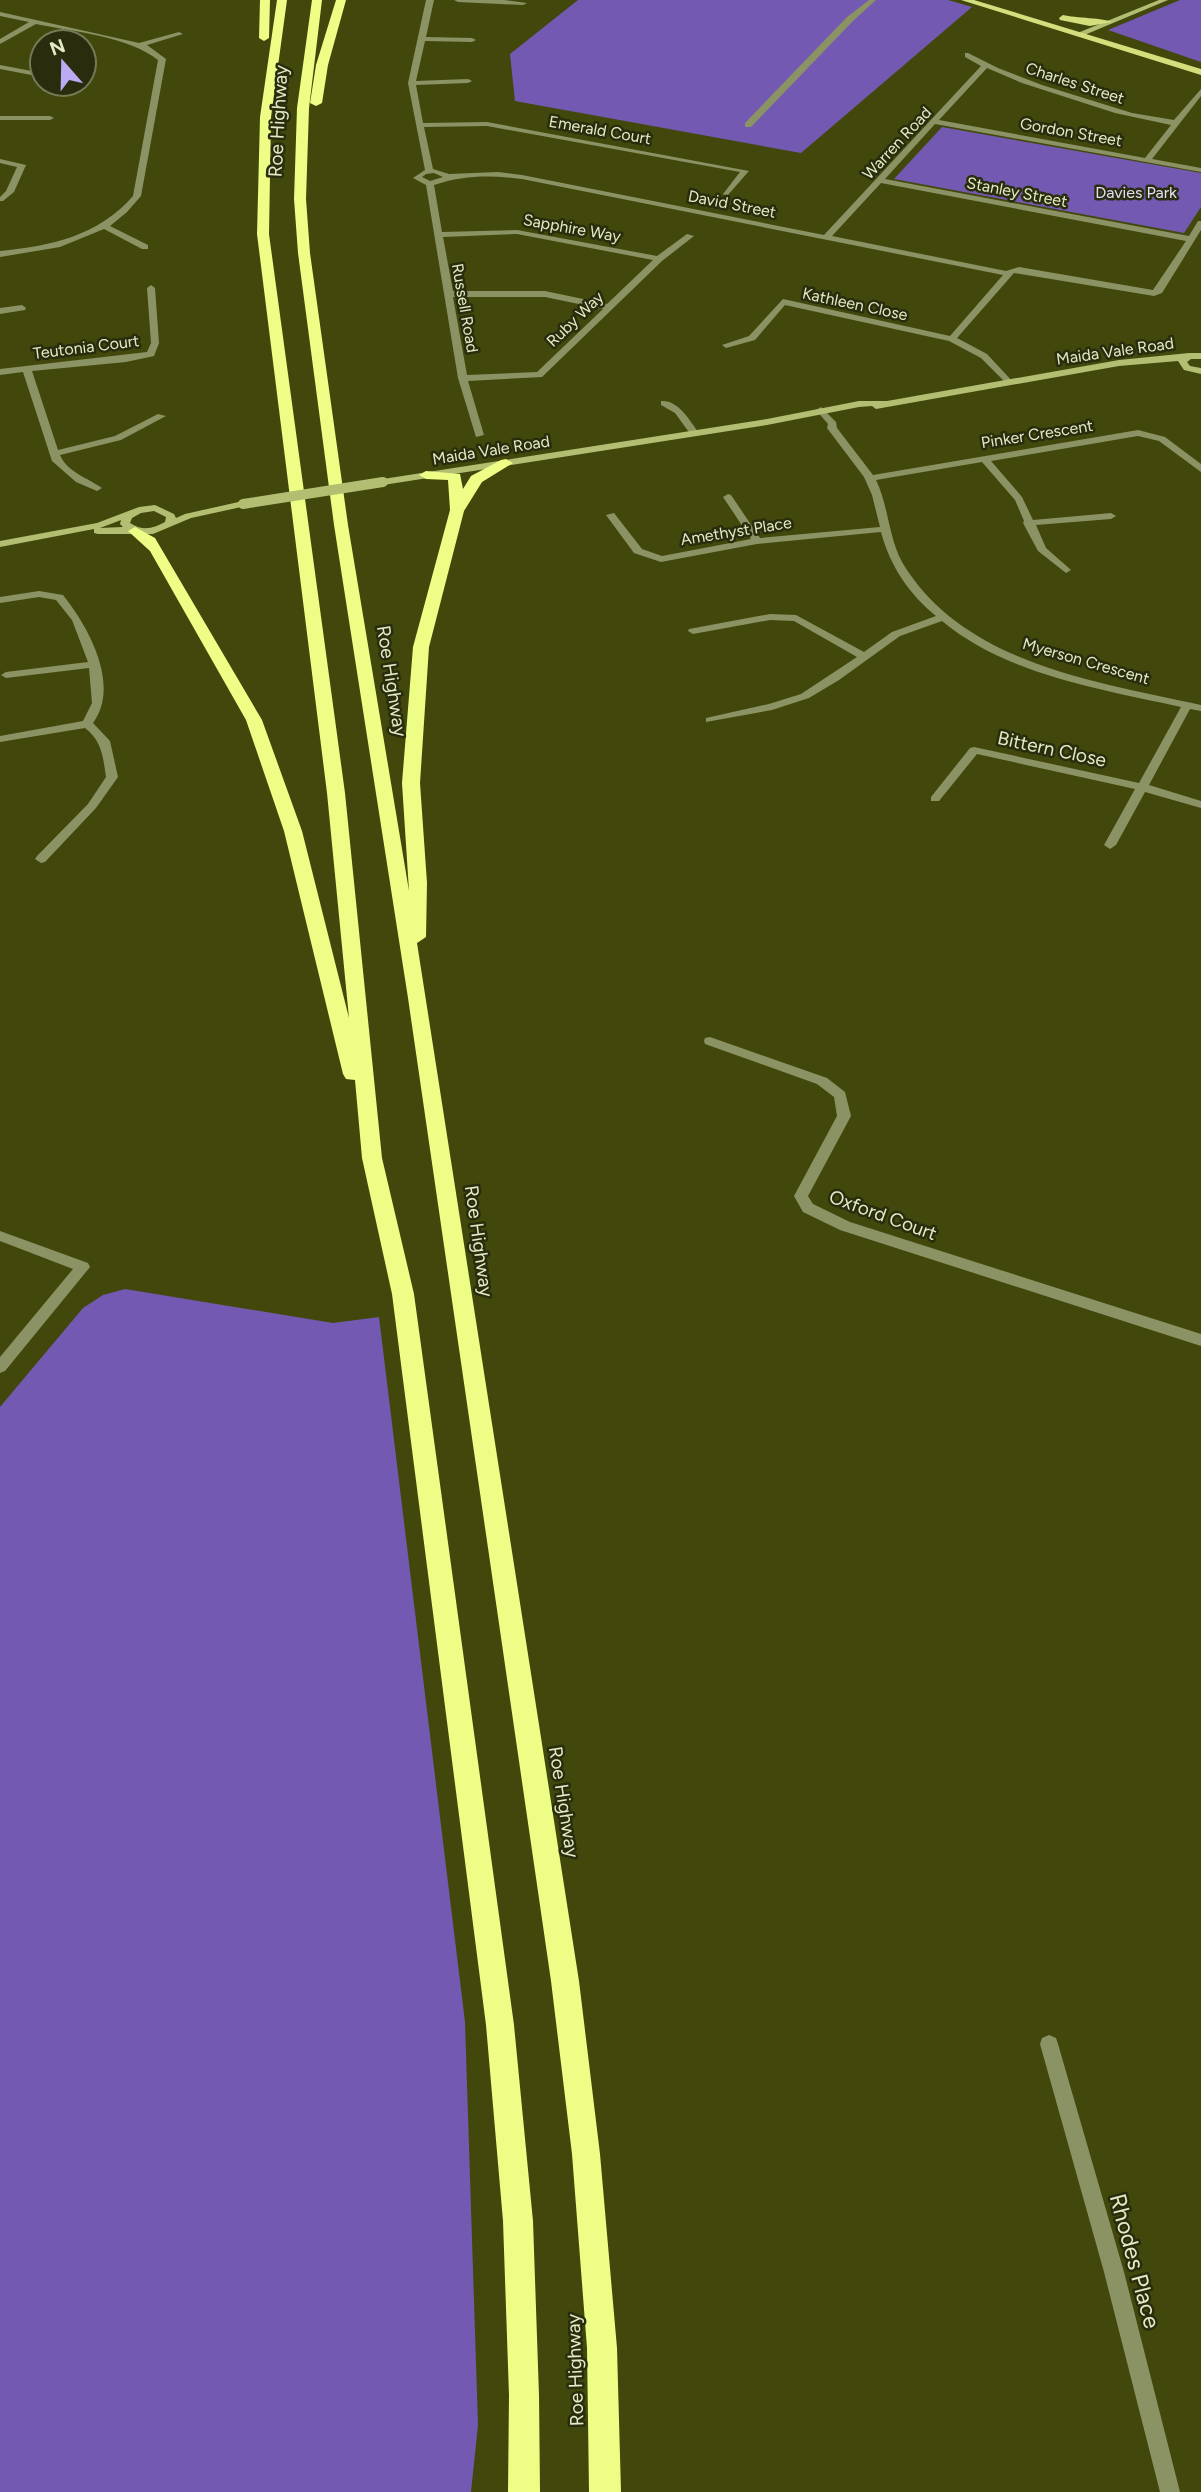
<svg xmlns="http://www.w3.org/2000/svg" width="1201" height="2492" font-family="Figtree,sans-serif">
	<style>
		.green { fill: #7359b2 }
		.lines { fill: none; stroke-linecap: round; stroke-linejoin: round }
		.minor { fill: #8b9264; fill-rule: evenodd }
		.secondary { fill: #b3be72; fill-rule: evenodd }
		.primary { fill: #d2df7c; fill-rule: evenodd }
		.motorway { fill: #eefd85; fill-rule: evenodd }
		.secondary-bridge { stroke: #b3be72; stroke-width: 10 }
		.labels { text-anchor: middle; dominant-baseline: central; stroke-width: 5; stroke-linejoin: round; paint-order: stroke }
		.far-street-label { font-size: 16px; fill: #e4eac5; stroke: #292d0d }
		.far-park-label { font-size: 16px; fill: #e5dff9; stroke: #292d0d }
		.street-label { font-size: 19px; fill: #e4eac5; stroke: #292d0d }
		.near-street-label { font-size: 23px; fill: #e4eac5; stroke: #292d0d }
	</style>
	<rect width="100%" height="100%" fill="#42480c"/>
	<g class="green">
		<path d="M578,0H948L972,7L801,153L515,101L510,54Z"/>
		<path d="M1180,0H1201V62L1108,30Z"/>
		<path d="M942,127L1201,173V207L1184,233L894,179Z"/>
		<path d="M125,1289L333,1323L379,1317L465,2022L478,2425L471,2492H0V1407L83,1308L103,1295Z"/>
	</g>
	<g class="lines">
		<g class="minor">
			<path d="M426,0H434L426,37L472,38L476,40L472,42L425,41L416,81L468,79L472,81L468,83L416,85L423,123L487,122L749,171L727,196L723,194L740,172L487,126L424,127L433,169L449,174L498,172L522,175L824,235L981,66L965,57V53H968L998,68L1042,85L1132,113L1174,120L1201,89V96L1152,159L1201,168V172L935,124L885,179L1189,236L1198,221H1201V230L1162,293L1154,296L1014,273L957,338L987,354L1013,382L1008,385L981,358L949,341L785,305L755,340L726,348L722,345L749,336L783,299L950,336L1003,275L522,179C491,175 464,175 434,185L442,232L517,230L657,256L687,234L694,236L662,261L542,377L468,381L484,435L476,437L458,378L426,185L413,178L425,170L408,83ZM987,68L1022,83L1115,113L1171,125L1145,158L939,120ZM434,173L443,177L430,181L422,177L426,174ZM881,183L1186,241L1153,290L1019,267L1006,271L832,236ZM517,234L653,260L607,304L545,291H453L443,237ZM453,297H545L603,309L537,372L467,375Z"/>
			<path d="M454,0H504L527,3L523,5L458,2Z"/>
			<path d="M869,0H876L853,21L751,127H745V123L847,17Z"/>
			<path d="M0,12L139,43L179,32L183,34L147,45L166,59L141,196L127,212L110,226L148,245V249H142L104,229L60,247L0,257V251C51,246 98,236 133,196L158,60C128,36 74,32 36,24L0,44V39L29,22L0,16Z"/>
			<path d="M0,65L42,73V77L0,69Z"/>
			<path d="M0,116H50L54,118L50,120H0Z"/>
			<path d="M0,159L26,165L14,192L3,201H0V197L6,191L17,167L0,163Z"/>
			<path d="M151,285L155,288L159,343L154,356L126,362L32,371L58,450L115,436L158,414L166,416L121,440L60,455C67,472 88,478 102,488L97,491L76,482L52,461L23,372L0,375V369L147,352L151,343L147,288Z"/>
			<path d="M22,305L26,308L25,310L0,314V308Z"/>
			<path d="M661,401C679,400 689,420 699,433L697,435H691L675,413L661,405Z"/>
			<path d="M821,407L836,422L837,428L873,475L1138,430L1165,437L1201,464V472L1159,441L1138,436L991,461L1022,497L1033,520L1111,513L1116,516L1111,519L1036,525L1046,548L1071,570L1066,573L1038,551L1023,523L1024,521L1015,500L982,462L876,480C890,509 888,543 907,570C970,665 1098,682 1201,705V711L1190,709L1149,785L1201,801V808L1145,792L1116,845L1110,849L1104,845L1135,789L977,754L939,801H931V797L970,748L974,747L1139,783L1181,707C1100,689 1007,675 942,621L900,636L839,680L809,698L772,710L706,722V718L769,704L801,694L857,657L794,621L770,620L693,634L688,631L689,629L770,614L796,615L864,652L892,632L936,616C909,594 890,566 881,532L757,544L661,562L634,553L606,515L614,513L642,549L662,556L751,539L723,497L728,494L731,495L760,538L880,527L872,495L864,477L827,428L828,424L816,410Z"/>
			<path d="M39,591L63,595C88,626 121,685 93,723L110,741L118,777L96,808L45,862L41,863L35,859L37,856L88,804L106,777C103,757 102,741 85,728L0,742V736L83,721L92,703L89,668L6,678L1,675L6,672L88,662L72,620L56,600L39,597L0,603V597Z"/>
			<path d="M710,1037L827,1078L845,1092L851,1116L808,1196L813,1204L850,1222L1201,1334V1346L840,1230L803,1212L794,1196L837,1116L834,1097L817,1084L705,1044L704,1041L705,1038Z"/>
			<path d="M0,1231L88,1263L90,1267L5,1371L0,1373V1357L73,1269L0,1241Z"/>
			<path d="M1049,2035L1056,2038L1058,2044L1124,2272L1180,2492H1160L1104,2272L1040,2044L1042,2038Z"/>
		</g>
		<g class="secondary">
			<path d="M1159,0H1168L1082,36L1075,34Z"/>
			<path d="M1189,353H1201V359H1191L1187,362L1190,366L1201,368V374L1184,370L1178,361L1119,366L876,409L872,406L859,407L767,425L383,485L378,482L383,479L767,419L859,401H887L1119,360Z"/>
			<path d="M243,501L248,504L246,506L191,518L153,534H98L94,533V529L0,547V541L97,523L139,507L155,505L174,514L176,518L185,514ZM154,511L166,517L165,522C153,529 142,531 130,523L132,518L141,513ZM121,520L120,524L123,527L100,528Z"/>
		</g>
		<g class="primary">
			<path d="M961,0H974L1201,69V75Z"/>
			<path d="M1063,15C1075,18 1105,18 1112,22L1090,26L1060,20L1059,18Z"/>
		</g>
		<g class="motorway">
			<path d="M260,0H270L269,38L264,41L259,38Z"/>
			<path d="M277,0H287L271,117L269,234L345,793L382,1158L414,1294L514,2025L533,2221L539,2395L540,2492H508L509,2395L503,2221L486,2025L392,1294L362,1158L355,1080L346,1079L343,1074L284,831L246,720L150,551L128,531L135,527L155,538L262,720L302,831L349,1018L327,793L257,234L260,117Z"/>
			<path d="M312,0H322L309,108L306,199L310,253L348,525L409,891L402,783L413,647L450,510L448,480L426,479L419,475L426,471L460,474L463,489L471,476L501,460L506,459L513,463L482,482L464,511L429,647L420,783L427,883L426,937L417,943L579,1981L600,2154L617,2348L621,2492H589L587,2348L572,2154L551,1981L408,998L334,525L298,253L294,199L297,108Z"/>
			<path d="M336,0H346L328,65L322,103L316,106L310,103L316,65Z"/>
		</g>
		<path class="secondary-bridge" d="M243,504L383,482"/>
	</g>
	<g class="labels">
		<g class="far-street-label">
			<text transform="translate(1075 83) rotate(18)">Charles Street</text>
			<text transform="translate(600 130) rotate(10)">Emerald Court</text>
			<text transform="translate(1071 132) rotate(10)">Gordon Street</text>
			<text transform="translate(897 143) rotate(-47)">Warren Road</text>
			<text transform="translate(1017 192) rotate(11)">Stanley Street</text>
			<text transform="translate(732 204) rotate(11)">David Street</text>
			<text transform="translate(572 228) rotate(10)">Sapphire Way</text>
			<text transform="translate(855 304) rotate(12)">Kathleen Close</text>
			<text transform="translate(465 308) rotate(80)">Russell Road</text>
			<text transform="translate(575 319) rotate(-44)">Ruby Way</text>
			<text transform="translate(86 347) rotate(-7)">Teutonia Court</text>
			<text transform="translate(1115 351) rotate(-8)">Maida Vale Road</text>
			<text transform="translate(1037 434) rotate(-9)">Pinker Crescent</text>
			<text transform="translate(491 450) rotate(-9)">Maida Vale Road</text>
			<text transform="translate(736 531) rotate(-9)">Amethyst Place</text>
			<text transform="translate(1086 661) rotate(16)">Myerson Crescent</text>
		</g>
		<g class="far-park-label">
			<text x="1136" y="192">Davies Park</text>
		</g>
		<g class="street-label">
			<text transform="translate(278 121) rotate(-87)">Roe Highway</text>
			<text transform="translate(392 681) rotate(81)">Roe Highway</text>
			<text transform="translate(1052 749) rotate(12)">Bittern Close</text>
			<text transform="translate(883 1215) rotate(20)">Oxford Court</text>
			<text transform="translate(479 1241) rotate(82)">Roe Highway</text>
			<text transform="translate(564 1802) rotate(81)">Roe Highway</text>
			<text transform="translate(575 2370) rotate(-92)">Roe Highway</text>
		</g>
		<g class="near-street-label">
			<text transform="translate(1135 2261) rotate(75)">Rhodes Place</text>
		</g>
	</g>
	<g transform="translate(63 63) rotate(340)"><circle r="33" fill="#292d0d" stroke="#747957" stroke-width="2"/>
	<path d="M0-5L12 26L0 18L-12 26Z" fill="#bcaaf5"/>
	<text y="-10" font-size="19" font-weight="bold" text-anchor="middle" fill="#e4eac5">N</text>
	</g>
</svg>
